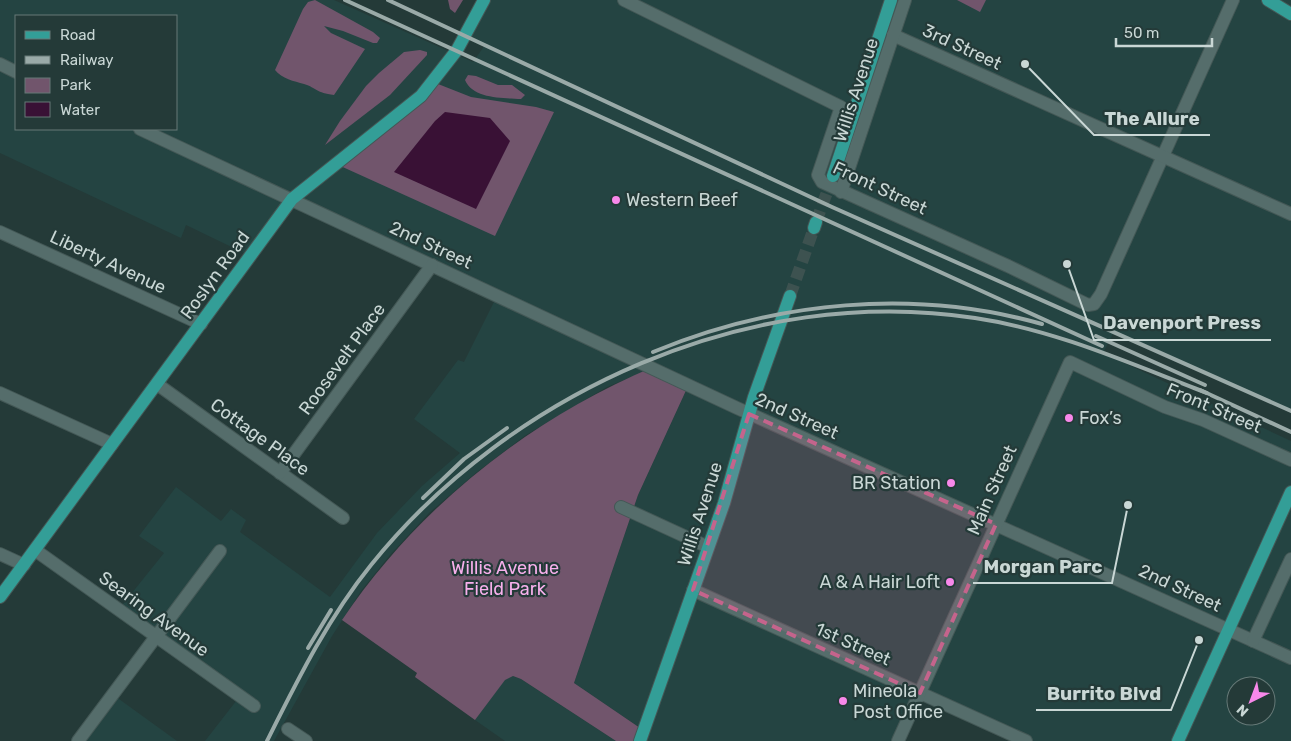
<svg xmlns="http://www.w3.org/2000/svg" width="1291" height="741" font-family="Rubik,sans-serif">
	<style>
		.built { fill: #244442; fill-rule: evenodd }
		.green { fill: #71556c }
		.water { fill: #391135 }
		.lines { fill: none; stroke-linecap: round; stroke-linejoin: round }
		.major-tunnel { stroke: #3d5250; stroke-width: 12; stroke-dasharray: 12 6; stroke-linecap: butt }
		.minor-casing { stroke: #445856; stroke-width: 14 }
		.major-casing { stroke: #445856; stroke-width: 14 }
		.minor { stroke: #556d6b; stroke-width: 12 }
		.major { stroke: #339e97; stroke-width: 12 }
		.rail { stroke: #9aaaa8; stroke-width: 4 }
		.marked { fill: #c5648c; fill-opacity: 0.2; stroke: #c5648c; stroke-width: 4; stroke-dasharray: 10 6; stroke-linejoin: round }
		.poi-dot { fill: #f888ea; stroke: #243a38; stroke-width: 2 }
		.labels { text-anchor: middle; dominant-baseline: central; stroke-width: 4.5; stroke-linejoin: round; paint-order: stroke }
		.street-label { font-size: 18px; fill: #c9d7d5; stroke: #243a38 }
		.poi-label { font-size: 18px; fill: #c9d7d5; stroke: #243a38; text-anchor: start }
		.park-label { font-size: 18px; fill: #f7b0ec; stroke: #243a38 }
		.leader { fill: none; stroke: #c9d7d5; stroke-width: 2 }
		.callout-dot { fill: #c9d7d5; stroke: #243a38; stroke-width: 2 }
		.callout-label { font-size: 19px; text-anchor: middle; font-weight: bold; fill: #c9d7d5; stroke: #243a38; stroke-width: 4.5; stroke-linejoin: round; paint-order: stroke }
	</style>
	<rect width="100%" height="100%" fill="#243a38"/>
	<g class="built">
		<path d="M0,0H334L473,62L485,45L467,35L485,0H1291V411L1114,332L1103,353L1291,441V741H1025L920,693L898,741H640L643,730L574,683L638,495L689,384L653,368L607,387L526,435L477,472L429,513L390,555L361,591L332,636L274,741H205L240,696L119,609L164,553L139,536L176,487L221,521L231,509L246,520L240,532L330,597L377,533L422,486L460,453L414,419L458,360L464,362L497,296L289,196L246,254L186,225L181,238L0,153ZM16,16H176V129H16ZM1236,686H1266V716H1236Z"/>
		<path d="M513,676L521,679L616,741H505L475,720L505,679Z"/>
		<path d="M112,694L177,741H77Z"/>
	</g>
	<g class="green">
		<path d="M315,0L373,32L380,38L377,43H373L343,31L324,26L331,33L365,49L334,95C316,93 317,88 304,84C294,81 282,79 275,70L303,9L308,2Z"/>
		<path d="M448,0H463L455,13L450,9Z"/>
		<path d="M957,0H986L980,12Z"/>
		<path d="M420,50L427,52V55L390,95L325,145L340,121L366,86L379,73L404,52Z"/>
		<path d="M468,75L476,76L498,85H512L525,95L521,99C503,98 473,99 465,80Z"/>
		<path d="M433,82L471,97L536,107L554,112L495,236L336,164Z"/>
		<path d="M653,367L689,384L638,495L574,683L643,730L640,741H616L521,679L513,676L505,680L475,720L415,677L417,673L342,620C419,506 527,421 653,367Z"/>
	</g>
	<path class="water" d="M445,112L490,118L510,141L476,209L394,172L435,121Z"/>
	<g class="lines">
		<g class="major-tunnel">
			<path d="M816,222L833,176"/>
			<path d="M790,296L814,228"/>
		</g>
		<defs>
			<g id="minor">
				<path d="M624,0L841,107L818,175L822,182L1008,266L1088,305L1094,304L1101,294L1233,0"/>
				<path d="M893,35L1291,214"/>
				<path d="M0,64L16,72"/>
				<path d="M140,129L737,408L1291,658"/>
				<path d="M841,192L905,0"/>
				<path d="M0,232L201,324"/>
				<path d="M157,384L343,518"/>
				<path d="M0,393L112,444"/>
				<path d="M280,473L432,265"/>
				<path d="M621,507L708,547"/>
				<path d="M35,550L254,706"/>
				<path d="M0,554L24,565"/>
				<path d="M693,590L1026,741"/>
				<path d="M1253,641L1291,559"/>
				<path d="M288,729L306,741"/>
				<path d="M78,741L220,551"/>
				<path d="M898,741L1070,362L1165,407L1203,420L1291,460"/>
			</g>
			<g id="major">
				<path d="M1268,0L1291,14"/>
				<path d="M833,176L891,0"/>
				<path d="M814,228L816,222"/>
				<path d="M0,597L292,199L421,96L457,50L484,0"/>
				<path d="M640,741L724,503L754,397L790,296"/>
				<path d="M1178,741L1291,492"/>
			</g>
		</defs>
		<use href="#minor" class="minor-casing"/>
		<use href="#major" class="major-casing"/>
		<use href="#minor" class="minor"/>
		<use href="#major" class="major"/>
		<g class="rail">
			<path d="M345,0L1102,346"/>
			<path d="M388,0L832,207L1291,411"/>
			<path d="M1096,336L1205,385"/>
			<path d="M653,352C776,301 914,288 1042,324"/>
			<path d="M1200,390L1291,432"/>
			<path d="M423,498L464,459L507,428"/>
			<path d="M308,648L331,610"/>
			<path d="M267,741C297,681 328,618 371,565C511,391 751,283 975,318C1056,330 1131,364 1207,393"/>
		</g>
	</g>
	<path class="marked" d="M749,414L996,524L920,693L693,590Z"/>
	<g class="poi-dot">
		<circle cx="616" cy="200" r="5"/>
		<circle cx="1069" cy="418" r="5"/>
		<circle cx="951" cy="483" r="5"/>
		<circle cx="950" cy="582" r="5"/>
		<circle cx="843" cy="701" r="5"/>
	</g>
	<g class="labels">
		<g class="street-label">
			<text transform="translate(962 47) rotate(25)">3rd Street</text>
			<text transform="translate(856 90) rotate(-72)">Willis Avenue</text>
			<text transform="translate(880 188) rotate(25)">Front Street</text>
			<text transform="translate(431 245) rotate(25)">2nd Street</text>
			<text transform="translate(108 262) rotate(25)">Liberty Avenue</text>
			<text transform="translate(215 275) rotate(-54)">Roslyn Road</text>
			<text transform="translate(342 359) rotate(-54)">Roosevelt Place</text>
			<text transform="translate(1214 408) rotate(23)">Front Street</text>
			<text transform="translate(797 416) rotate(24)">2nd Street</text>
			<text transform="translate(260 437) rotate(36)">Cottage Place</text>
			<text transform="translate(992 490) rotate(-66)">Main Street</text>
			<text transform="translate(700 514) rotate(-72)">Willis Avenue</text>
			<text transform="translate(1180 588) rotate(25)">2nd Street</text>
			<text transform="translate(154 614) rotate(36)">Searing Avenue</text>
			<text transform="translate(853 644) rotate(24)">1st Street</text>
		</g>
		<g class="poi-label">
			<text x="626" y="200">Western Beef</text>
			<text x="1079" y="418">Fox’s</text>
			<text x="941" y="483" text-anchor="end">BR Station</text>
			<text x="940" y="582" text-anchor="end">A &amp; A Hair Loft</text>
			<text x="853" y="691">Mineola<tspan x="853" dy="21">Post Office</tspan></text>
		</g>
		<g class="park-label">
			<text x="505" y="568">Willis Avenue<tspan x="505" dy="21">Field Park</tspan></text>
		</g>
	</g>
	<path class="leader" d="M1025 64L1094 135H1210M1067 264L1094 340H1271M1128 505L1112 583H973M1199 640L1171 710H1036"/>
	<g class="callout-dot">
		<circle cx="1025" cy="64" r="5"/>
		<circle cx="1067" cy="264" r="5"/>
		<circle cx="1128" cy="505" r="5"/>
		<circle cx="1199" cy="640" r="5"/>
	</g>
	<g class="callout-label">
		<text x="1152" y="125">The Allure</text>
		<text x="1182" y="329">Davenport Press</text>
		<text x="1043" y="573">Morgan Parc</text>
		<text x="1104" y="700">Burrito Blvd</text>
	</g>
	<rect x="15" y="15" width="162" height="115" fill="#243a38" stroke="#667977"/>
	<rect x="25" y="31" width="25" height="8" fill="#339e97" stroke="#667977"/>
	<text x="60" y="40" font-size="15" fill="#c9d7d5">Road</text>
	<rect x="25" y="56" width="25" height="8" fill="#9aaaa8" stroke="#667977"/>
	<text x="60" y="65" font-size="15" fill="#c9d7d5">Railway</text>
	<rect x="25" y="78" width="25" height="15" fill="#71556c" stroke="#667977"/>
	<text x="60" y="90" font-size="15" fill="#c9d7d5">Park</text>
	<rect x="25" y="102" width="25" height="15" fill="#391135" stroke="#667977"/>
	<text x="60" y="115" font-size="15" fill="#c9d7d5">Water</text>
	<g transform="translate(1251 701) rotate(222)"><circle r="24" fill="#243a38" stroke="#667977"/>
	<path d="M0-4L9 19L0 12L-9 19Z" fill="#f888ea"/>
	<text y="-8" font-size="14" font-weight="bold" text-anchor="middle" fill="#c9d7d5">N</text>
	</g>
	<path d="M1116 38v8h96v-8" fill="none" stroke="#c9d7d5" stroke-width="2.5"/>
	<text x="1124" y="38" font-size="15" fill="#c9d7d5" stroke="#243a38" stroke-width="4" paint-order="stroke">50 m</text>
</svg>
